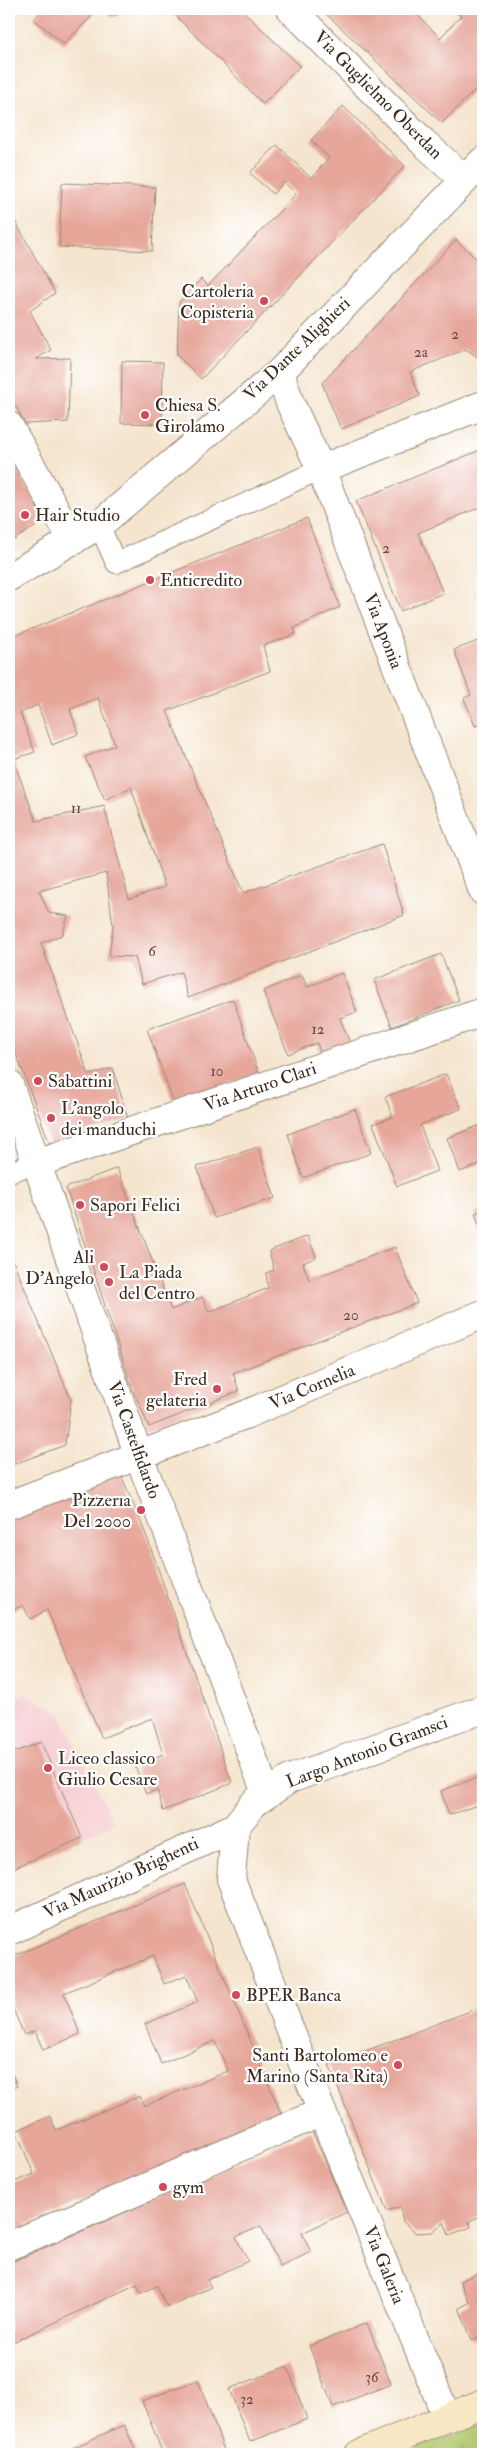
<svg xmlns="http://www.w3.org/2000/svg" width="492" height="2463" font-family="'IM FELL Double Pica',serif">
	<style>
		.built { fill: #f7cfd3 }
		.green { fill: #b0c66b; stroke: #767844 }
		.building { fill: #e6a69a; fill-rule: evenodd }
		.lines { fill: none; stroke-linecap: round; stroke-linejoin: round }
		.lane-casing { stroke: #988876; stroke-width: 22 }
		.street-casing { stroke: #988876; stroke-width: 30 }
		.secondary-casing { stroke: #988876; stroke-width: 30 }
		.path { stroke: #988876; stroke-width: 3; stroke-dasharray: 1 4; stroke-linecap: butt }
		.lane { stroke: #fff; stroke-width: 20 }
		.street { stroke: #fff; stroke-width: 28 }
		.secondary { stroke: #f8e8c3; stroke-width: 28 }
		.poi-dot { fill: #d1495b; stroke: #fff; stroke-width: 2 }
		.labels { text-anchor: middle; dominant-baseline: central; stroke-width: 4.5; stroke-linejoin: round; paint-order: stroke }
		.number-label { font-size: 15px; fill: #66493d }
		.street-label { font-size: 18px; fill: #3b2a1e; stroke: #fff }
		.poi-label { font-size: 18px; fill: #3b2a1e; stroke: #fff; text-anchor: start }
	</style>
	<rect width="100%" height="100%" fill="#fff"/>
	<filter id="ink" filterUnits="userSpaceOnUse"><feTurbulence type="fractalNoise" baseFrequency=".02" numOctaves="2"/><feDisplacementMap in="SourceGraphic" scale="10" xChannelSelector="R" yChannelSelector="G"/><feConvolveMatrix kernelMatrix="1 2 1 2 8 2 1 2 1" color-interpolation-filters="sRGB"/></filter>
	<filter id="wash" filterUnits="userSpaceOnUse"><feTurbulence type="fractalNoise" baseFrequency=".0096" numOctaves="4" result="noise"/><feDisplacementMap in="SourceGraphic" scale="20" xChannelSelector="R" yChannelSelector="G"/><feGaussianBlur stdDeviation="1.12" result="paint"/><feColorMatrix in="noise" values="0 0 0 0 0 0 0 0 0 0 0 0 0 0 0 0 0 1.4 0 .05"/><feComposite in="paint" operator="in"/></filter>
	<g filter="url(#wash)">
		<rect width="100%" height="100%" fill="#f5e5cf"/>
		<path class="built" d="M25,1693L59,1712L114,1824L9,1870V1701Z"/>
		<path class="green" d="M483,2424V2454H420L417,2447Z"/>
		<g id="blocks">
			<g class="building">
				<path d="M43,9H99L64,44L34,19Z"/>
				<path d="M102,9H130L112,17Z"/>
				<path d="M169,9H241L300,66L263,104Z"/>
				<path d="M321,9H412L440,38L461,16L453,9H483V82L442,123Z"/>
				<path d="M343,106L405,166L201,379L177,355L179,302L201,279L208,286L296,194L284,182L273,194L250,173L277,145L311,178L329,158L311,140Z"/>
				<path d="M62,183L155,187L152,251L59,247Z"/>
				<path d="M9,210L55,293L30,311L51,350L36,359L70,358L68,422L25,424L9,394Z"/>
				<path d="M456,240L483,265V361L466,349L410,372L420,396L341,429L322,383Z"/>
				<path d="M122,361L163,362L162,424L121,423Z"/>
				<path d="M483,449V506L418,533L443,593L401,611L356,501Z"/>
				<path d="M9,457L33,497L40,516L36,526L9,543Z"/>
				<path d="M307,518L340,607L294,628L296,634L263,646L270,671L167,711L243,893L382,844L404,915L188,998L181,972L142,984L135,957L109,956L113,926L106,873L39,891L49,913L68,916L62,935L41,943L89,1075L113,1068L128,1119L50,1144L9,1035V638ZM98,698L115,745L85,757L105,800L131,787L165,887L129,899L104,806L36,821L13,759L35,752L20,713L38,705L52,745L78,734L70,709Z"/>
				<path d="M483,639V723L475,726L464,698L471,695L454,650Z"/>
				<path d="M441,954L459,1000L392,1027L374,980Z"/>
				<path d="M342,973L357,1012L340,1018L350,1043L321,1055L317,1043L288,1054L263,991L302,975L307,987Z"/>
				<path d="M233,999L259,1074L174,1104L147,1029Z"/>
				<path d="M446,1074L461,1109L420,1125L437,1171L397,1186L373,1124L393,1117L385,1097Z"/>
				<path d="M355,1109L371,1153L303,1178L288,1134Z"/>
				<path d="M483,1124V1163L460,1172L447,1138Z"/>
				<path d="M258,1147L275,1198L214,1218L197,1167Z"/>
				<path d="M117,1168L171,1310L202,1297L209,1312L268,1288L266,1273L274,1270L269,1251L308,1236L316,1257L303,1263L309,1280L395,1247L417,1303L233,1373L239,1391L149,1427L133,1390L66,1188Z"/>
				<path d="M483,1210V1235L475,1213Z"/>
				<path d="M9,1259L14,1263L71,1400L65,1445L9,1466Z"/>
				<path d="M119,1470L147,1537L232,1783L163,1811L157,1790L146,1794L135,1766L163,1754L152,1718L102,1738L47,1610L30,1619L23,1605L13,1610L9,1602V1513Z"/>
				<path d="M41,1742L82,1838L9,1870V1743L12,1745L15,1752Z"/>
				<path d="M481,1776L483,1803L449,1815L441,1791Z"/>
				<path d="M185,1884L282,2116L9,2232V2184L34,2174L16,2131L50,2116L56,2130L140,2096L144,2106L228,2071L215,2041L161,2064L145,2024L198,2002L186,1975L164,1984L153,1956L64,1993L80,2034L43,2050L35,2031L24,2035L9,1999V1958Z"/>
				<path d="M483,2006V2215L469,2221L471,2227L449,2235L444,2222L432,2232L416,2233L403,2222L400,2207L387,2211L329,2065Z"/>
				<path d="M9,2067L17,2086L9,2089Z"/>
				<path d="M312,2131L347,2212L302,2233L311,2252L280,2267L261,2226L236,2237L248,2261L207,2280L211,2287L167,2307L157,2286L141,2293L137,2284L9,2344V2263Z"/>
				<path d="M483,2271V2335L472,2340L459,2308L469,2303L460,2281Z"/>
				<path d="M367,2323L391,2384L333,2407L309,2346Z"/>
				<path d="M287,2366L307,2419L250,2442L229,2389Z"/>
				<path d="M198,2380L224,2450L213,2454H163L142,2401Z"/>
				<path d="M124,2425L136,2451L130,2454H70L68,2450Z"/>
			</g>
		</g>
	</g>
	<g filter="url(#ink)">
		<use href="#blocks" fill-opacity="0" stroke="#988876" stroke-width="1"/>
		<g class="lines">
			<defs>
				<g id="lane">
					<path d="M99,525L116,563L321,469"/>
					<path d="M9,1172L37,1163"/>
				</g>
				<g id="street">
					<path d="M291,9L423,142L465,180"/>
					<path d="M280,372L290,403L321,469L483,891"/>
					<path d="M9,426L73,541"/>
					<path d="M321,469L483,405"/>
					<path d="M9,577L99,525L280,372L483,161"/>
					<path d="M9,1084L139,1456L266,1793"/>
					<path d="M37,1163L483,1012"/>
					<path d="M9,1505L247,1414L483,1314"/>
					<path d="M9,1931L235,1827"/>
					<path d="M9,2246L322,2112"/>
					<path d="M447,2418L322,2112L231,1879L235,1827L255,1802L290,1779L483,1709"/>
				</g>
				<path id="secondary" d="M359,2454L483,2403"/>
			</defs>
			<use href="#lane" class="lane-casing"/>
			<use href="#street" class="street-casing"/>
			<use href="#secondary" class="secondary-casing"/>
			<path class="path" d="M461,2445L465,2454"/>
			<use href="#lane" class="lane"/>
			<use href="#street" class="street"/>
			<use href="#secondary" class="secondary"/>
		</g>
	</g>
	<g class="poi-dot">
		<circle cx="264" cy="301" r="5"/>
		<circle cx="145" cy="415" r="5"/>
		<circle cx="25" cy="515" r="5"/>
		<circle cx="150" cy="580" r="5"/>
		<circle cx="38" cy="1081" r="5"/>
		<circle cx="51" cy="1118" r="5"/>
		<circle cx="80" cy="1205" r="5"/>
		<circle cx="104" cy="1267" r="5"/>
		<circle cx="109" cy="1282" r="5"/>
		<circle cx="217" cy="1389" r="5"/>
		<circle cx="141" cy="1510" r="5"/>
		<circle cx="48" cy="1768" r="5"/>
		<circle cx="236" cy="1995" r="5"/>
		<circle cx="398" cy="2065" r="5"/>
		<circle cx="163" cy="2187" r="5"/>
	</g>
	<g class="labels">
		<g class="number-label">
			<text x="455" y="334">2</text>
			<text x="421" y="352">2a</text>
			<text x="386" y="548">2</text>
			<text x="76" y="808">11</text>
			<text x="152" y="951">6</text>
			<text x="318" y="1029">12</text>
			<text x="217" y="1071">10</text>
			<text x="351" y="1315">20</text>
			<text x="372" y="2377">36</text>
			<text x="247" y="2399">32</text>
		</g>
		<g class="street-label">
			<text transform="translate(378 95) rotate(45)">Via Guglielmo Oberdan</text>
			<text transform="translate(297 349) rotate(-44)">Via Dante Alighieri</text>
			<text transform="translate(383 631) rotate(69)">Via Aponia</text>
			<text transform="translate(260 1087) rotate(-19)">Via Arturo Clari</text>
			<text transform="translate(312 1387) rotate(-23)">Via Cornelia</text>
			<text transform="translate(134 1440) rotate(70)">Via Castelfidardo</text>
			<text transform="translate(367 1752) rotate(-21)">Largo Antonio Gramsci</text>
			<text transform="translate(121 1878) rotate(-25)">Via Maurizio Brighenti</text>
			<text transform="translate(384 2265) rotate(68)">Via Galeria</text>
		</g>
		<g class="poi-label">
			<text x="254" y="291" text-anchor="end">Cartoleria<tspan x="254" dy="21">Copisteria</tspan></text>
			<text x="155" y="405">Chiesa S.<tspan x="155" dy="21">Girolamo</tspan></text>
			<text x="35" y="515">Hair Studio</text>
			<text x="160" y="580">Enticredito</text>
			<text x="48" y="1081">Sabattini</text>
			<text x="61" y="1108">L'angolo<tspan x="61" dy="21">dei manduchi</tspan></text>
			<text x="90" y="1205">Sapori Felici</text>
			<text x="94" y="1257" text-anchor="end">Ali<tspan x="94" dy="21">D'Angelo</tspan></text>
			<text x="119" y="1272">La Piada<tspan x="119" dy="21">del Centro</tspan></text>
			<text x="207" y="1379" text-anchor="end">Fred<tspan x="207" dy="21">gelateria</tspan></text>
			<text x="131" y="1500" text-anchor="end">Pizzerıa<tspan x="131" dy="21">Del 2000</tspan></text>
			<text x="58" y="1758">Liceo classico<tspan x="58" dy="21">Giulio Cesare</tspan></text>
			<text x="246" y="1995">BPER Banca</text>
			<text x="388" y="2055" text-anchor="end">Santi Bartolomeo e<tspan x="388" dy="21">Marino (Santa Rita)</tspan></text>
			<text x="173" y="2187">gym</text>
		</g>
	</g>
	<rect width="492" height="2463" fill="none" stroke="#fff" stroke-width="30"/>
</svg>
